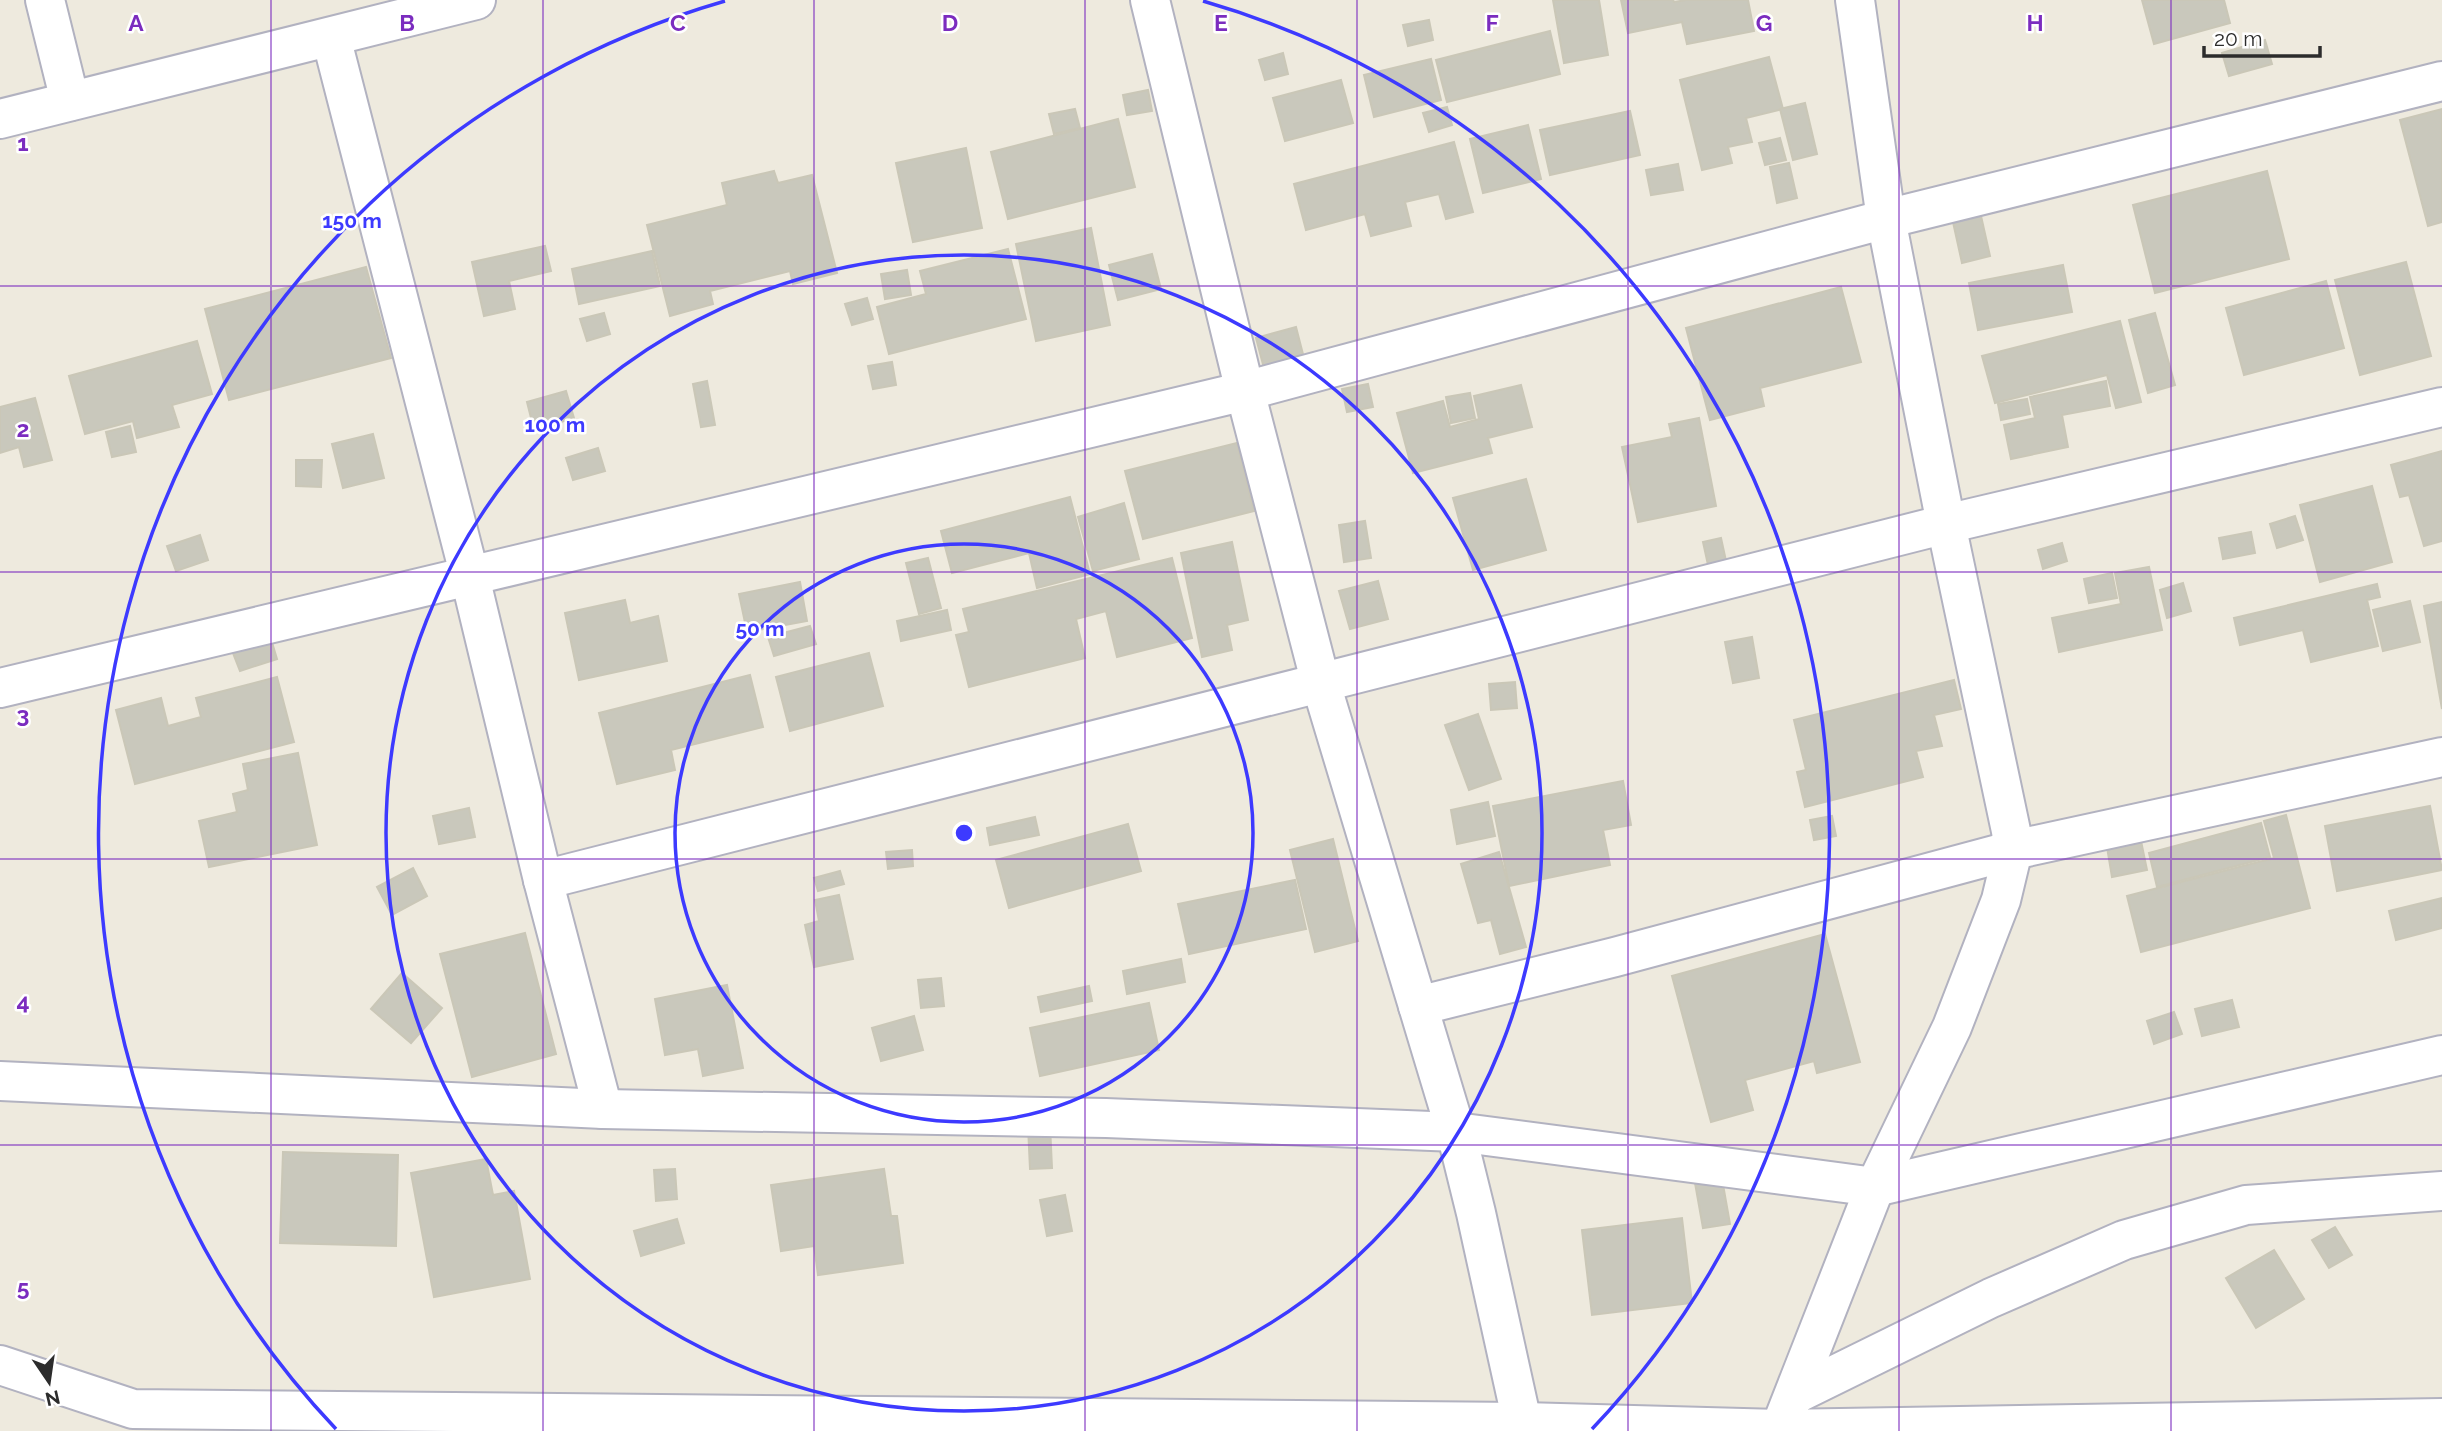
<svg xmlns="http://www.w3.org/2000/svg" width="2442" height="1431" font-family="Raleway,sans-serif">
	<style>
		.building { fill: #c9c8bc; stroke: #cac7b7; stroke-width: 2 }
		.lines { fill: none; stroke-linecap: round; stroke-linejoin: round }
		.minor-casing { stroke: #b2b2c0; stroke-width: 42 }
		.minor { stroke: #fff; stroke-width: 38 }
		.grid { fill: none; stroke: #7b2cbf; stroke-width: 2; stroke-opacity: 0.55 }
		.ring { fill: none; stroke: #3d3aff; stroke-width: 3.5 }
		.grid-label { font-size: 23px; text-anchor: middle; font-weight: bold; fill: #7b2cbf; stroke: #fff; stroke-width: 5; stroke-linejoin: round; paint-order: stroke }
		.centre { fill: #3d3aff; stroke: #fff; stroke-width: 3.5 }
		.ring-label { font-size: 21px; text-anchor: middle; font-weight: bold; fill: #3d3aff; stroke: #fff; stroke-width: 5; stroke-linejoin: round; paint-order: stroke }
	</style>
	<rect width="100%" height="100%" fill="#eeeade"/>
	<g class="building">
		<path d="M1553,0H1599L1608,55L1564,63Z"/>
		<path d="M1621,0H1673L1674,2L1686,0H1748L1754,31L1687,44L1682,22L1628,33Z"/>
		<path d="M2142,0H2224L2230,23L2154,44Z"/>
		<path d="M1429,20L1433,40L1408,46L1403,25Z"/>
		<path d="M1550,31L1560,74L1447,102L1436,60Z"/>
		<path d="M2265,40L2272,64L2229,76L2222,53Z"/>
		<path d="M1283,53L1288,74L1265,80L1259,60Z"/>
		<path d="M1769,57L1783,109L1746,118L1752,142L1728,147L1732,163L1702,170L1680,80Z"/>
		<path d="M1431,59L1441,100L1374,117L1364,75Z"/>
		<path d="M1341,80L1353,123L1285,141L1273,98Z"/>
		<path d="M1148,90L1152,111L1127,115L1123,95Z"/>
		<path d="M1805,103L1817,154L1793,160L1780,109Z"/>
		<path d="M1447,107L1452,125L1429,132L1423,113Z"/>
		<path d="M1075,109L1080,128L1054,134L1049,114Z"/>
		<path d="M2442,109V222L2428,226L2400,120Z"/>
		<path d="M1630,111L1640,155L1550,175L1540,130Z"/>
		<path d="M1118,119L1135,187L1008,219L991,152Z"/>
		<path d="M1528,125L1541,179L1483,193L1470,139Z"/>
		<path d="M1780,138L1786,160L1765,165L1759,143Z"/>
		<path d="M1454,142L1473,212L1446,219L1439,194L1405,202L1411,226L1371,236L1365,214L1306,230L1294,184Z"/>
		<path d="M966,148L982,228L913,242L896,163Z"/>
		<path d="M1789,163L1797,198L1777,203L1770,167Z"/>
		<path d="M1678,164L1683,190L1651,195L1646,170Z"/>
		<path d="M774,171L778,183L812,175L837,273L793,284L790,271L710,291L713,304L670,316L647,225L727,205L722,183Z"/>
		<path d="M2267,171L2289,259L2155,293L2133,205Z"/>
		<path d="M1979,207L1990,256L1962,263L1951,213Z"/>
		<path d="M1091,228L1110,325L1036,341L1016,244Z"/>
		<path d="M545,246L551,271L509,281L515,309L484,316L472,262Z"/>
		<path d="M1008,249L1026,319L889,354L877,307L926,294L920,271Z"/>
		<path d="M652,251L660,286L579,304L572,269Z"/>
		<path d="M1152,254L1161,289L1118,300L1109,265Z"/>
		<path d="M2406,262L2431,356L2360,375L2335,280Z"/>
		<path d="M2063,265L2072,312L1978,330L1969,283Z"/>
		<path d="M366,267L391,358L229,400L205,309Z"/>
		<path d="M907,270L911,295L885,299L881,274Z"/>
		<path d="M2326,281L2344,348L2244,375L2226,308Z"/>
		<path d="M1841,287L1861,362L1760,388L1764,406L1710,420L1686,328Z"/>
		<path d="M867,298L873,319L852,325L845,304Z"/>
		<path d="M604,313L610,334L587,341L580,319Z"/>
		<path d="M2155,313L2175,385L2148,393L2129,320Z"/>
		<path d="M2120,321L2141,402L2116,408L2107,375L1995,403L1982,356Z"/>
		<path d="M1296,327L1305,362L1265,372L1256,338Z"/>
		<path d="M197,341L212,394L172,405L179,427L137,438L133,421L85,434L69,376Z"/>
		<path d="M892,362L896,385L873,389L868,366Z"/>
		<path d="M707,381L715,425L701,427L693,384Z"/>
		<path d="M2106,381L2110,406L2062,415L2068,447L2011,459L2004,425L2035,418L2030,397Z"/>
		<path d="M1368,384L1373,407L1347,412L1342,389Z"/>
		<path d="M1521,385L1532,427L1488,438L1492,453L1413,473L1397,413L1443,401L1450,427L1479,419L1474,396Z"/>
		<path d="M566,391L574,418L534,430L527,402Z"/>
		<path d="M1470,393L1475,418L1451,423L1446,397Z"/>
		<path d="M35,398L52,460L24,467L19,447L0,453V407Z"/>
		<path d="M2027,399L2030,414L2001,420L1998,404Z"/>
		<path d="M1699,418L1716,506L1638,522L1622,447L1672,437L1669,424Z"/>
		<path d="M130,426L136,452L112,457L106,432Z"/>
		<path d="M373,434L384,478L343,488L332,444Z"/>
		<path d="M1237,443L1254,511L1143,539L1125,471Z"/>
		<path d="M598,448L605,471L573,480L566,458Z"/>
		<path d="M2442,451V541L2424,546L2409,495L2400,497L2391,465Z"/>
		<path d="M296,460H322L321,487L296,486Z"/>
		<path d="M1526,479L1546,550L1473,570L1453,498Z"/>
		<path d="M2372,486L2392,562L2320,582L2300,505Z"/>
		<path d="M1070,497L1090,574L1037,588L1029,553L952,573L941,531Z"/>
		<path d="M1124,503L1139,559L1093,571L1078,517Z"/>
		<path d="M2295,516L2303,540L2277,548L2270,524Z"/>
		<path d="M1365,521L1371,558L1344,562L1339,525Z"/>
		<path d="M2251,532L2255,553L2223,559L2219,538Z"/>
		<path d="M200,535L208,560L176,571L167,546Z"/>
		<path d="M1721,538L1728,570L1710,574L1703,542Z"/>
		<path d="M1232,542L1248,620L1227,625L1232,650L1202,657L1181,553Z"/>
		<path d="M2062,543L2067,561L2043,569L2038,550Z"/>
		<path d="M928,558L941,608L919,614L906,563Z"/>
		<path d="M1172,558L1192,638L1117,657L1106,611L1076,619L1085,658L969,687L956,635L969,632L963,609Z"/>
		<path d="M2149,567L2162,630L2059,652L2052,618L2121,604L2115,573Z"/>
		<path d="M2112,573L2117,598L2089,603L2084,579Z"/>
		<path d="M1378,581L1388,619L1350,629L1339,591Z"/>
		<path d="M800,582L807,621L747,632L739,594Z"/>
		<path d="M2183,583L2191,611L2167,618L2160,590Z"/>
		<path d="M2377,584L2380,597L2367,600L2378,646L2311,662L2303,630L2240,645L2234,618Z"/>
		<path d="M625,600L630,623L658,616L667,661L579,680L565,613Z"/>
		<path d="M2410,601L2420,642L2383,651L2373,610Z"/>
		<path d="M2442,602V709L2424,606Z"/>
		<path d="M947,610L951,630L901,641L897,621Z"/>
		<path d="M810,626L816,644L774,656L768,637Z"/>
		<path d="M1752,637L1759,678L1733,683L1725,642Z"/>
		<path d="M271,639L277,659L240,671L233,653Z"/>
		<path d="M869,653L883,706L790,731L776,677Z"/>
		<path d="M750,675L763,727L671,750L675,770L617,784L599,713Z"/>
		<path d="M277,677L294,742L135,784L116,710L161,698L168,726L201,717L196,698Z"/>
		<path d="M1954,680L1961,709L1934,715L1942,746L1916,751L1923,777L1805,807L1797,772L1806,770L1794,720Z"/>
		<path d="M1515,682L1517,708L1491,710L1489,684Z"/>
		<path d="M1478,714L1501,779L1469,790L1445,725Z"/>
		<path d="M298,753L317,845L209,867L199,821L237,812L233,794L248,790L243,764Z"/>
		<path d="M1623,781L1631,825L1603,830L1610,865L1509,886L1493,806Z"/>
		<path d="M1488,802L1495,836L1457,844L1451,810Z"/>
		<path d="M2430,806L2442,870L2337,891L2325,826Z"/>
		<path d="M469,808L475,837L439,844L433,816Z"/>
		<path d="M2286,815L2310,908L2141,952L2127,896L2274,858L2264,821Z"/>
		<path d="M1832,816L1836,836L1814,840L1810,820Z"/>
		<path d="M1035,817L1039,835L990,845L987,828Z"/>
		<path d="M2261,823L2270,857L2157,887L2149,853Z"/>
		<path d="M1128,824L1141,871L1009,908L996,860Z"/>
		<path d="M1333,839L1358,941L1315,952L1290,850Z"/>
		<path d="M2141,841L2147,870L2112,877L2107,847Z"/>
		<path d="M912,850L913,866L888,869L886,852Z"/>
		<path d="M1499,852L1526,947L1500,954L1491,920L1478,923L1461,864Z"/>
		<path d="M413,868L427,896L392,915L377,887Z"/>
		<path d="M840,871L844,884L818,891L814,878Z"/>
		<path d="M1295,880L1306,929L1189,954L1178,904Z"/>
		<path d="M839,895L853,959L814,967L805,925L819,921L815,900Z"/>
		<path d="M2442,898V928L2396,940L2389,911Z"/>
		<path d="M525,933L556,1054L472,1077L440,954Z"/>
		<path d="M1825,934L1860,1062L1817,1073L1814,1061L1745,1080L1753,1110L1711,1122L1672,976Z"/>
		<path d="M1181,959L1185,982L1127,994L1123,971Z"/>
		<path d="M402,973L442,1008L411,1043L371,1009Z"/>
		<path d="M941,978L944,1006L921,1008L918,980Z"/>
		<path d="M727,985L743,1068L703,1076L698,1049L665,1055L655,999Z"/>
		<path d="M1089,986L1092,1001L1041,1012L1038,997Z"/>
		<path d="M2232,1000L2239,1027L2202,1036L2195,1009Z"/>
		<path d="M1149,1003L1159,1050L1040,1076L1030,1028Z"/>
		<path d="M2174,1012L2182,1034L2154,1044L2147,1021Z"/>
		<path d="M914,1016L923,1050L881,1061L872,1028Z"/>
		<path d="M1050,1125L1052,1168L1030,1169L1028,1126Z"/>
		<path d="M283,1152L398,1155L396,1246L280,1243Z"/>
		<path d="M486,1159L493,1195L514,1191L530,1279L434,1297L411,1173Z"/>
		<path d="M1719,1162L1730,1224L1703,1228L1692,1166Z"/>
		<path d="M675,1169L677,1199L656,1201L654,1170Z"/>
		<path d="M884,1169L891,1216H897L903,1263L818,1275L814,1246L781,1251L771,1185Z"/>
		<path d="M1065,1195L1072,1231L1047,1236L1040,1200Z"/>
		<path d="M1682,1218L1692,1303L1592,1315L1582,1230Z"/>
		<path d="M677,1219L684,1243L641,1256L634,1231Z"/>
		<path d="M2335,1227L2352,1255L2329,1268L2312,1240Z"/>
		<path d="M2274,1250L2304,1299L2256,1328L2226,1278Z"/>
	</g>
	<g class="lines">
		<defs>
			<g id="minor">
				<path d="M45,0L70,101"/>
				<path d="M1150,0L1245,391L1321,684L1456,1132L1476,1213L1522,1422"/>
				<path d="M331,37L470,577L543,880L603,1109"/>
				<path d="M0,119L476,0"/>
				<path d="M0,688L1245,391L1886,219L2442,81"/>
				<path d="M543,880L1946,524L2442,407"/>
				<path d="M1418,1006L1615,957L2013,850L2442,757"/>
				<path d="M0,1081L603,1109L1106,1118L1456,1132L1875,1187L2442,1055"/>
				<path d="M0,1365L133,1409L1522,1422L1780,1429L2442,1418"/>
				<path d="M1796,1394L1991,1298L2124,1240L2246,1205L2442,1191"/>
				<path d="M1780,1429L1875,1187L1952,1027L2001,900L2013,850L2011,831L1946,524L1886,219L1855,0"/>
			</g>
		</defs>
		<use href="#minor" class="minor-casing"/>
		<use href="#minor" class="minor"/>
	</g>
	<path class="grid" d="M271,0V1431M543,0V1431M814,0V1431M1085,0V1431M1357,0V1431M1628,0V1431M1899,0V1431M2171,0V1431M0,286H2442M0,572H2442M0,859H2442M0,1145H2442"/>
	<g class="ring">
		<circle cx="964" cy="833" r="289"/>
		<circle cx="964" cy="833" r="578"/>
		<path d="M336 1429A866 866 0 0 1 725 1M1203 1A866 866 0 0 1 1592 1429"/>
	</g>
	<g class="grid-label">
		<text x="136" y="31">A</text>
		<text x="407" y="31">B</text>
		<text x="678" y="31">C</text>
		<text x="950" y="31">D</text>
		<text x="1221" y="31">E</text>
		<text x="1492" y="31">F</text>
		<text x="1764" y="31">G</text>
		<text x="2035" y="31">H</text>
		<text x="23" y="151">1</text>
		<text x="23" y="437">2</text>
		<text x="23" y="723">3</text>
		<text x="23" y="1010">4</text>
		<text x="23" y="1296">5</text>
	</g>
	<circle cx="964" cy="833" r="10" class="centre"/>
	<g class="ring-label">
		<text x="352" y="228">150 m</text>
		<text x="555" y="432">100 m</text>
		<text x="760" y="636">50 m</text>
	</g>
	<g transform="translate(49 1382) rotate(167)" stroke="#ffffff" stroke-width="5" paint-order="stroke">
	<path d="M0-5L12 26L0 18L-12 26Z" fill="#2c2c2c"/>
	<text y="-10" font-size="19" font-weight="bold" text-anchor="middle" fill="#2c2c2c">N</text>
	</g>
	<path d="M2204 46v10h116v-10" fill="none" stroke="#2c2c2c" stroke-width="3.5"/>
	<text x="2214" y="46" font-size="21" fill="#2c2c2c" stroke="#ffffff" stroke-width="5" paint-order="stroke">20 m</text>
</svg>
